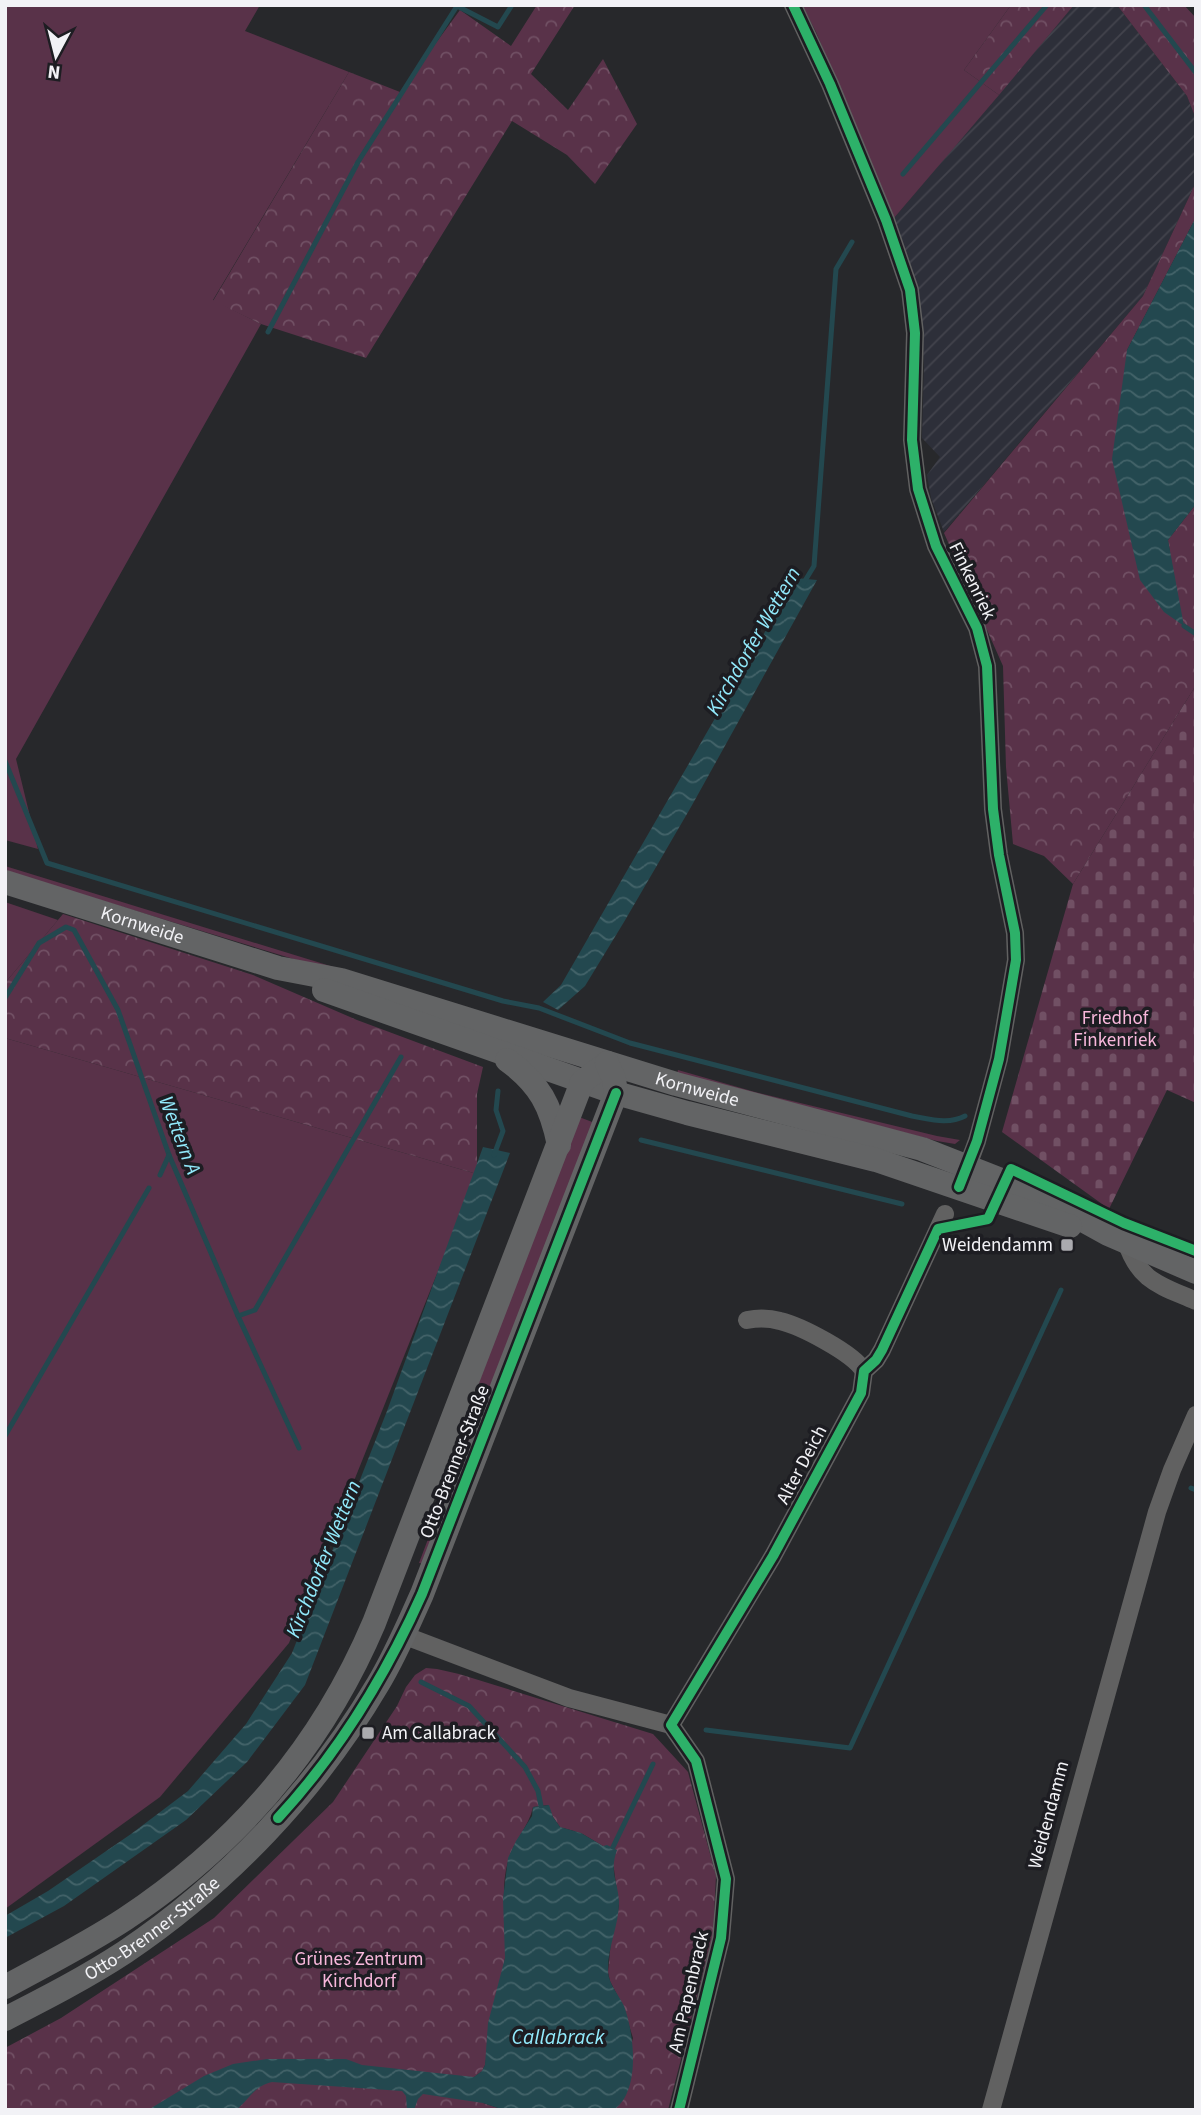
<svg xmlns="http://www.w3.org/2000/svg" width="1201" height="2115" font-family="'Source Sans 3',sans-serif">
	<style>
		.industrial { fill: url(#industrial-furrows) }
		.grass { fill: #593249 }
		.forest { fill: url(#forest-crowns) }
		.cemetery { fill: url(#cemetery-stones) }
		.water { fill: url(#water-waves) }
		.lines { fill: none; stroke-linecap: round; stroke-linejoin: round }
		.stream { stroke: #23484f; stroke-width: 5 }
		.minor { stroke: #616161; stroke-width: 18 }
		.secondary { stroke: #636465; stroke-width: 24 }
		.cycleway-casing { stroke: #1d1d22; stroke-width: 15 }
		.cycleway { stroke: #2db169; stroke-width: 10 }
		.poi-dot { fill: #ababaf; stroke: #1d1d22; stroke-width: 2.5 }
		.labels { text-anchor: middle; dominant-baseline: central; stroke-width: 7; stroke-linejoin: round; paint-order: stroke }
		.street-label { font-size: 19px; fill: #f2f2f6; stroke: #1d1d22 }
		.park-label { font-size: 19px; fill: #f8b7db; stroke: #1d1d22 }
		.poi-label { font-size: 19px; fill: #f2f2f6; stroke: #1d1d22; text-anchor: end }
		.water-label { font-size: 21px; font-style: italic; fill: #92eafc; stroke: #1d1d22 }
	</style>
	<defs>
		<pattern id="industrial-furrows" width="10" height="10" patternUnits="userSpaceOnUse" patternTransform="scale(1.75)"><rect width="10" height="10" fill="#2d2f39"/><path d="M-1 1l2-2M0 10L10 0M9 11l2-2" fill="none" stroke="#42434c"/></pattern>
		<pattern id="forest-crowns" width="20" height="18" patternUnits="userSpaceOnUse" patternTransform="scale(1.75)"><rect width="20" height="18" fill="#593249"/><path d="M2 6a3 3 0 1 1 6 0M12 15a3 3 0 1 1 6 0" fill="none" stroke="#715064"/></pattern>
		<pattern id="cemetery-stones" width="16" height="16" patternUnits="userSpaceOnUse" patternTransform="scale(1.75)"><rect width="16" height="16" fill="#593249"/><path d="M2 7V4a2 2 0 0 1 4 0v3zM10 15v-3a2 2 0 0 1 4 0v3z" fill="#715064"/></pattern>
		<pattern id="water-waves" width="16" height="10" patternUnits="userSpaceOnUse" patternTransform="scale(1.75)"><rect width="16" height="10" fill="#23484f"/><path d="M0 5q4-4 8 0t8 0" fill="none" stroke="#436369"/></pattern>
	</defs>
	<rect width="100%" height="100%" fill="#27282b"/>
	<path class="industrial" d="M1074,5H1117L1187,96L1196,119V182L1143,296L944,532L931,498L927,475L940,457L922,438L924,365L920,306L894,218Z"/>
	<g class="grass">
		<path d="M5,5H260L245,31L349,72L213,300L261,324L16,759L38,849L5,840Z"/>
		<path d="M802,5H1011L964,70L999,95L894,218L816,32Z"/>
		<path d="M5,866L558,1036L467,1012L5,871Z"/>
		<path d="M5,902L58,920L5,983Z"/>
		<path d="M5,1038L477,1174L289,1643L160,1797L5,1909Z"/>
		<path d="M678,1070L755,1092L937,1136L960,1140L955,1144L937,1141L677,1074Z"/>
		<path d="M579,1117L595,1123L425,1564L419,1563L462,1449L474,1395Z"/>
	</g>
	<g class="forest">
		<path d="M537,5H575L531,74L568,110L603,59L637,124L595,184L567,155L512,121L366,358L261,324L213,301L349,72L400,92L460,10L511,46Z"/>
		<path d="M1011,5H1074L999,95L964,70Z"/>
		<path d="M1117,5H1184L1196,18V119L1187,96Z"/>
		<path d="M1196,182V217L1127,350L1173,572L1168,540L1196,504V685L1073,884L1044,856L1013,844L1006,767L1003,666L944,533L1143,296Z"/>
		<path d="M63,914L253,975L357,1020L483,1067L477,1094V1174L5,1038V983Z"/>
		<path d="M426,1668L437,1669L459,1674L653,1734L688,1772L716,1876L713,1934L668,2110H613L633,2038L623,2006L610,1981L608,1972L611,1941L619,1906L613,1862L603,1846L581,1833L560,1827L553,1817L548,1805L533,1807C529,1827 513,1841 508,1861C499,1893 508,1925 505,1958C501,1993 491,2029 485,2065L482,2071L474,2077L483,2103L504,2110H5V2048L61,2018L214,1918L333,1802L397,1706L406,1687L415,1675Z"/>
	</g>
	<path class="cemetery" d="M1196,685V1103L1167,1090L1109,1209L1002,1132L1073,884Z"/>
	<g class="water">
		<path d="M1196,217V504L1168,540L1184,626L1164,612L1140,580L1112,459L1127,350Z"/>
		<path d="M796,578L817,580L691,807L624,922L585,986L558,1010L543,1002L561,985Z"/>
		<path d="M483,1147L510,1153L305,1685L247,1762L186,1820L64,1906L5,1938V1916L48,1891L131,1834L188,1791L246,1724L292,1653L387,1411Z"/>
		<path d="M549,1805L553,1817L560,1827L581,1833L603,1846L607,1845L617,1850C609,1872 618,1881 619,1902C619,1926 607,1948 608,1972C609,1985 619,1995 624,2006C634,2033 641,2089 615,2109L504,2110L483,2103L423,2094L418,2099L414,2110H407L406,2096L402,2091L272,2082C254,2086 250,2099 236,2110H148L204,2076L233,2064L267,2059H346L362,2065L474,2077L482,2071L485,2065L488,2023L505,1958L503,1899L508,1858L516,1841L532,1816L533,1807Z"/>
	</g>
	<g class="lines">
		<g class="stream">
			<path d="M1144,5L1196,73"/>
			<path d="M903,174L1047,5"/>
			<path d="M268,332L358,162L457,6L498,27L512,5"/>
			<path d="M803,584L814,566L836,269L852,242"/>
			<path d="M1184,626L1196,634"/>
			<path d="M5,761L47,863L503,1001L539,1008L630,1043L912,1116C930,1119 948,1125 965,1116"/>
			<path d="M5,998L39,943L66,927L74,930L118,1010L169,1155L238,1316L299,1448"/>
			<path d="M641,1140L902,1204"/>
			<path d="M494,1155L503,1131L496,1110L498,1091"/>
			<path d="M160,1175L169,1155"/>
			<path d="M238,1316L255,1310L401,1057"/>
			<path d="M5,1436L149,1188"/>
			<path d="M1191,1488L1196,1490"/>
			<path d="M421,1682L469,1706L525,1767L538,1791L541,1806"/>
			<path d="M706,1730L850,1748L1061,1290"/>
			<path d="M613,1847L653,1764"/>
		</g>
		<g class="minor">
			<path d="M793,5L830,84L886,220L910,290L915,333L912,440L918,489L936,546L977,628L987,666L993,809L999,855L1015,933L1016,960L999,1059L977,1141L964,1176"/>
			<path d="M1126,1241C1139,1282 1160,1285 1196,1301"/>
			<path d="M747,1320C758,1318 769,1318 780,1321C801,1326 853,1353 864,1371"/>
			<path d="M403,1635L569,1698L671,1725"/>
			<path d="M671,1725L773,1556L861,1393L864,1371L876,1360L882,1350L945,1214"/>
			<path d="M671,1725L696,1761L726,1879L721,1938L679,2110"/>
			<path d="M991,2110L1157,1512L1172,1470L1196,1415"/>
		</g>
		<g class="secondary">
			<path id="s1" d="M5,882L278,968L341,980L676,1084L922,1149L1032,1192L1108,1234L1196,1272"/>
			<path d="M324,990L616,1093L687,1113L876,1160L1070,1226"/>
			<path d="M507,1060C540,1084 551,1106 559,1145"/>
			<path d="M5,1987C45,1965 87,1944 125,1919C238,1844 321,1748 374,1623L582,1082L607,1063"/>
			<path id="s2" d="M5,2019C46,1998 87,1977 125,1952C227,1883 315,1791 378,1684C395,1656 408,1625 422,1594L616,1093L614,1079L607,1063"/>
		</g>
		<defs>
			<g id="cycleway">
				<path d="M793,5L830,84L886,220L910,290L915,333L912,440L918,489L936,546L977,628L987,666L993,809L999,855L1015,933L1016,960L999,1059L977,1141L959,1187"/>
				<path d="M278,1818C340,1751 385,1677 422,1594L616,1093"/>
				<path d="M679,2110L721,1938L726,1879L696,1761L671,1725L773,1556L861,1393L864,1371L876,1360L882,1350L938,1229L988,1219L1011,1169L1124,1223L1196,1251"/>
			</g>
		</defs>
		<use href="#cycleway" class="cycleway-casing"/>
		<use href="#cycleway" class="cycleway"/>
	</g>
	<g class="poi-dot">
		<rect x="1060" y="1238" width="14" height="14" rx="3.5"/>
		<rect x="361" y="1726" width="14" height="14" rx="3.5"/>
	</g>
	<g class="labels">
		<g class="street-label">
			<text transform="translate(972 581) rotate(64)">Finkenriek</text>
			<text stroke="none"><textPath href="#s1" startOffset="144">Kornweide</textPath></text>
			<text stroke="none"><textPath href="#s1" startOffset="723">Kornweide</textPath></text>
			<text transform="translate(455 1462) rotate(-69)">Otto-Brenner-Straße</text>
			<text transform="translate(802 1465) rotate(-62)">Alter Deich</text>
			<text transform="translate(1049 1815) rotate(-75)">Weidendamm</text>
			<text stroke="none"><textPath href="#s2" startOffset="173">Otto-Brenner-Straße</textPath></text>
			<text transform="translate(689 1992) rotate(-77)">Am Papenbrack</text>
		</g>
		<g class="park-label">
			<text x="1115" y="1018">Friedhof<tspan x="1115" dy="22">Finkenriek</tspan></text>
			<text x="359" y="1959">Grünes Zentrum<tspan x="359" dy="22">Kirchdorf</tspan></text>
		</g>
		<g class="poi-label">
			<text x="1053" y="1245">Weidendamm</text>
			<text x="382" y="1733" text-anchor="start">Am Callabrack</text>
		</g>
		<g class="water-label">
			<text transform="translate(753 641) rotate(-60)">Kirchdorfer Wettern</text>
			<text transform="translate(180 1135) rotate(69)">Wettern A</text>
			<text transform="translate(323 1559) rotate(-68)">Kirchdorfer Wettern</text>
			<text x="558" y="2037">Callabrack</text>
		</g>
	</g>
	<rect width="1201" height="2115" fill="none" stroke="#f2f2f6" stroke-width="14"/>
	<g transform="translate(56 56) rotate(187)" stroke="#1d1d22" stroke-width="5" paint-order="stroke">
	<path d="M0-5L12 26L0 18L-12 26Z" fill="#f2f2f6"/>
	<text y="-10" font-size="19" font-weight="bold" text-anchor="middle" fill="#f2f2f6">N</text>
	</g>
</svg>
